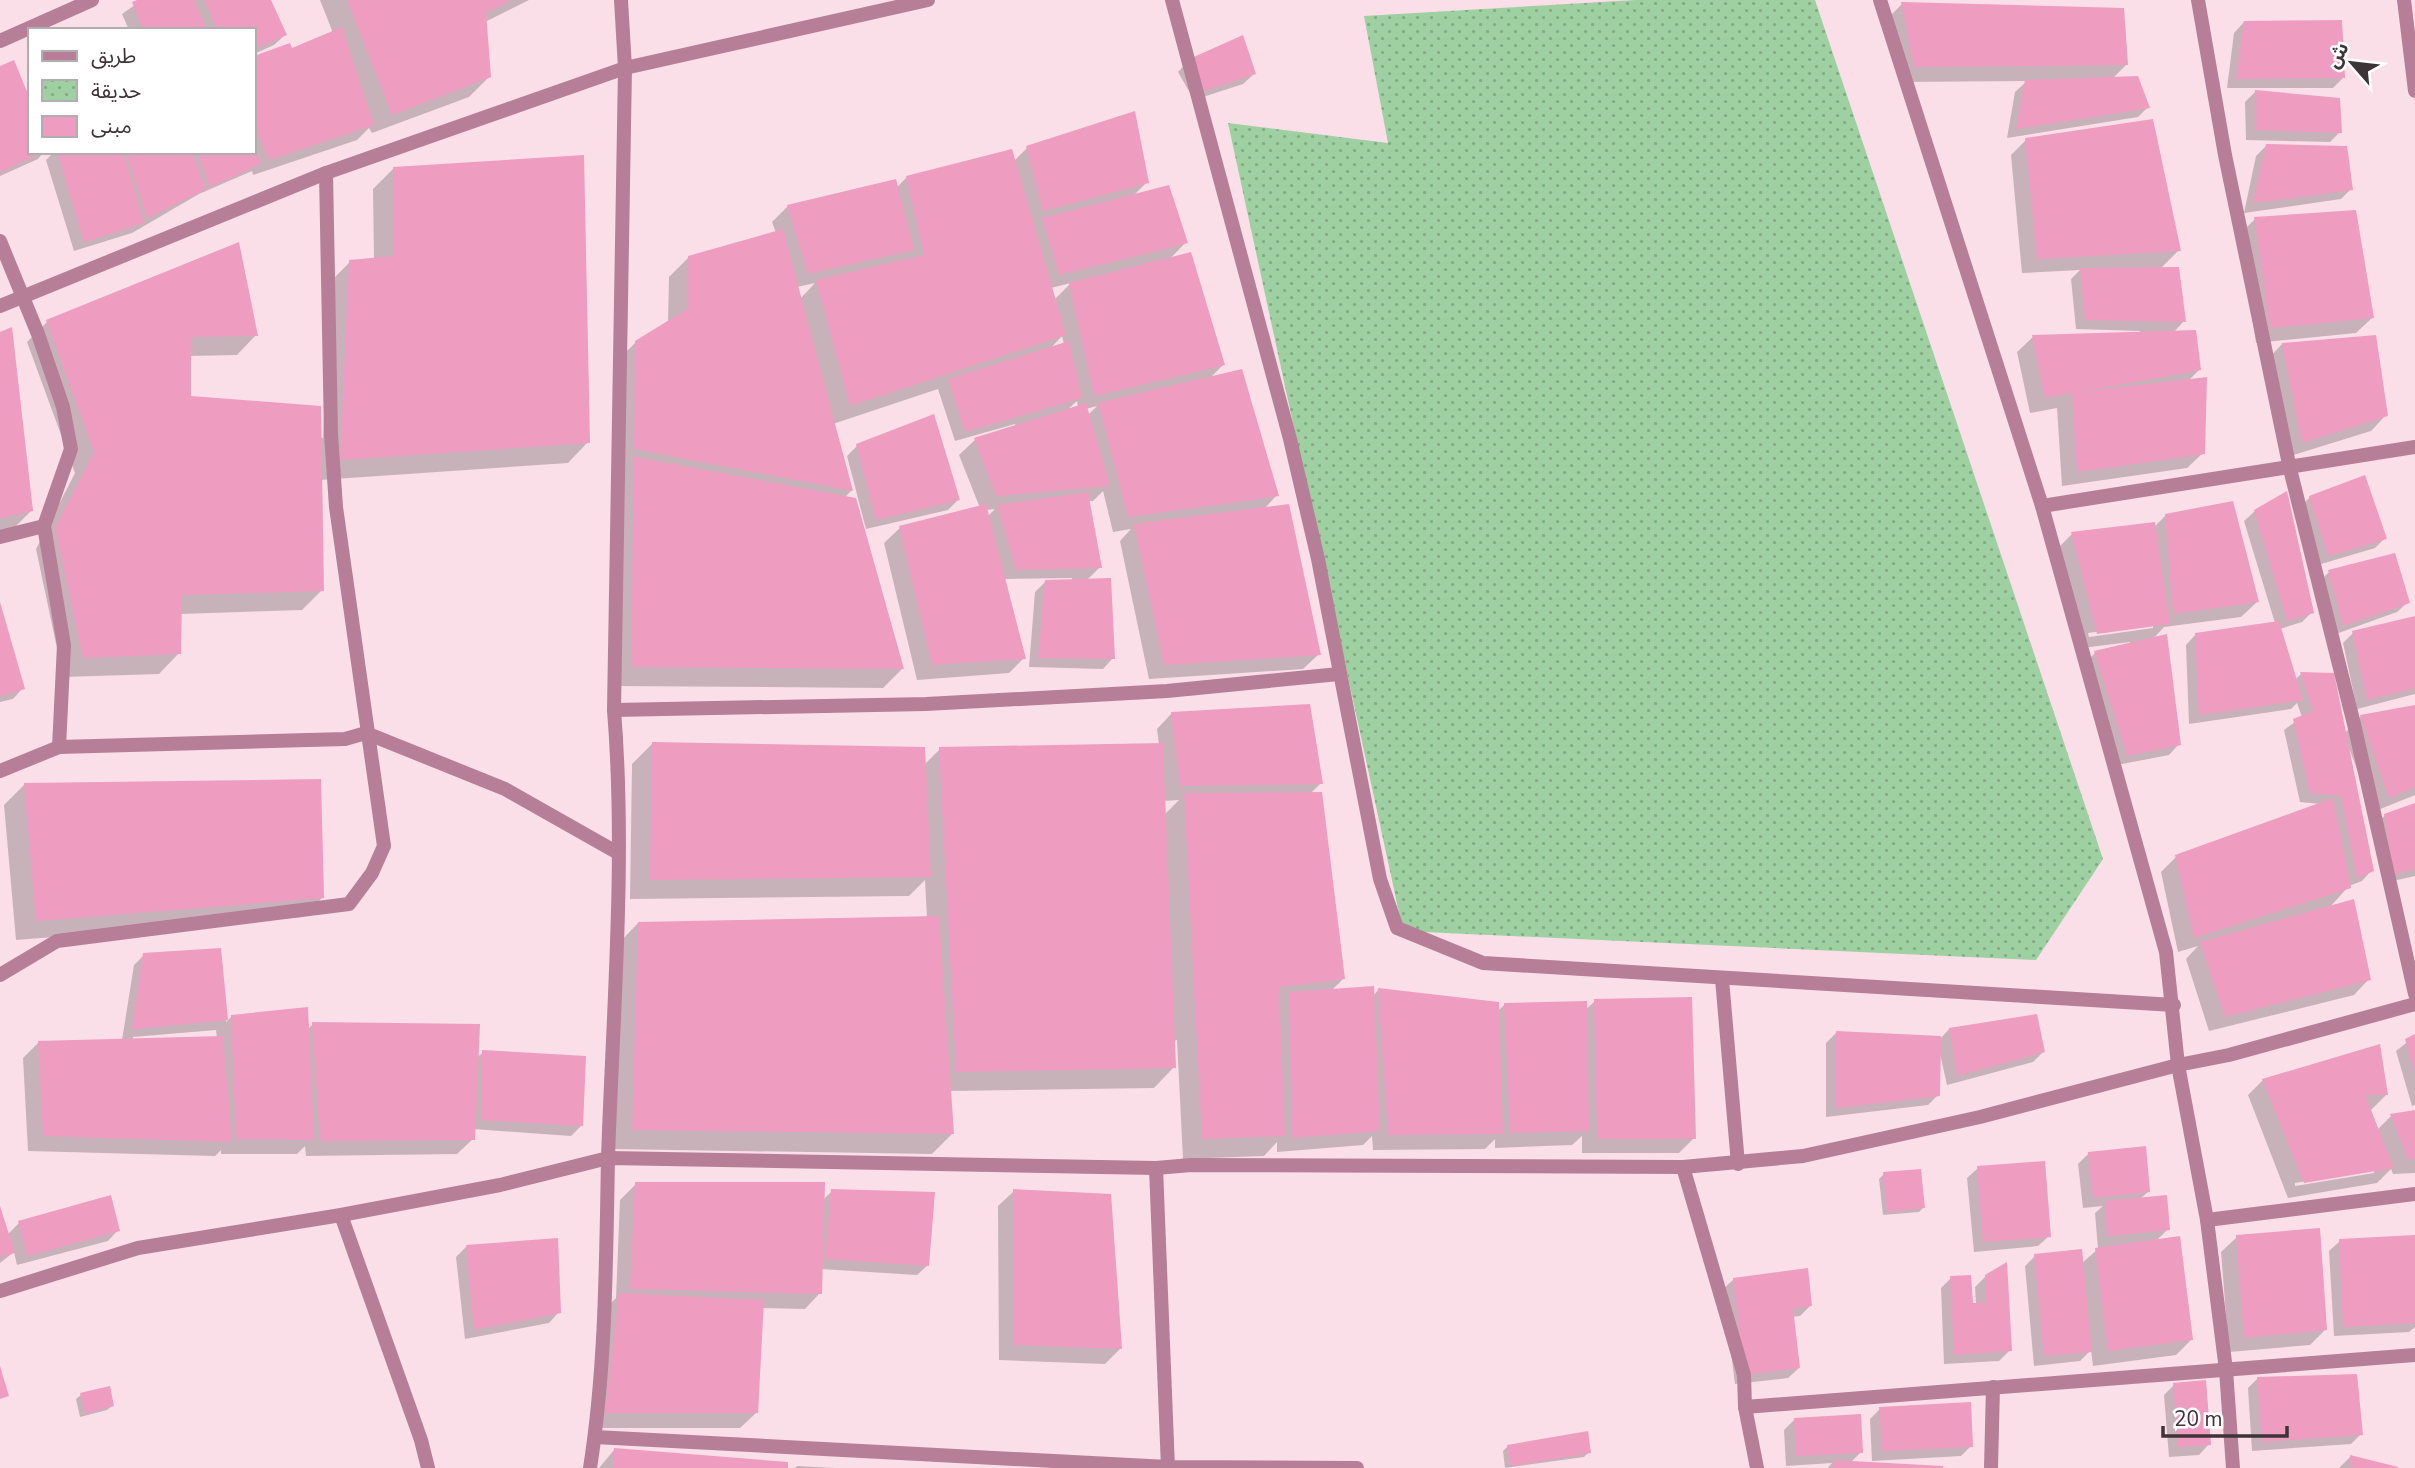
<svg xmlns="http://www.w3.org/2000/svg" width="2415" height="1468" font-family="'Nunito Sans','Noto Sans Arabic',sans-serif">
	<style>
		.park { fill: url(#park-dots) }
		.shadow { fill: #0003; fill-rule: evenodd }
		.building { fill: #ee9cc0 }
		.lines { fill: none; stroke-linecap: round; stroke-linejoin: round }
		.minor { stroke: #b67f97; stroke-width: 14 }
		.tertiary { stroke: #b67f97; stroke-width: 14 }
	</style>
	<defs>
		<pattern id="park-dots" width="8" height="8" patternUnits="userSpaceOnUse" patternTransform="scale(1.75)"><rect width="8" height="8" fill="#9ed0a2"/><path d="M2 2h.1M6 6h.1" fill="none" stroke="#82aa85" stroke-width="1.8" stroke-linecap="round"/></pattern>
	</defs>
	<rect width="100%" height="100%" fill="#fadfe9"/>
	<path class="park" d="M1636,0H1815L2103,859L2036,960L1403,931L1228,123L1388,143L1364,16Z"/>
	<g class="shadow">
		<path d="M142,0H269L285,35L274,45L254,54V30H129L122,14Z"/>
		<path d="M320,0H529L485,22L490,76L469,97L372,133L369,128L357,140L253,175L252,171L199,194L132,233L74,251L46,160L54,152H254V58L289,46L291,51L333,33Z"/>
		<path d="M1902,4L2126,65L2112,79L2148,107L2138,117L2007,138L2015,92L2027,81L1899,82L1887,19Z"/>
		<path d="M2244,22L2343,78L2333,88H2227L2234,33Z"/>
		<path d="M1188,61L1254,74L1243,84L1194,100L1178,72Z"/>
		<path d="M0,68L30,152H44L38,159L0,176Z"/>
		<path d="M2255,92L2340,132L2330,142L2246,140L2245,102Z"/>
		<path d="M2026,140L2179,250L2160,269L2184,321L2173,333L2199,370L2188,381L2203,453L2187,468L2062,486L2057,408L2030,413L2017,352L2033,337L2140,334V331L2076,329L2071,279L2080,270L2022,273L2011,155Z"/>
		<path d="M2267,145L2351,189L2341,199L2244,213L2256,156Z"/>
		<path d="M1027,148L1147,182L1133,196L1186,242L1169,260L1223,365L1210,378L1277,495L1264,509L1319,654L1303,669L1149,679L1120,541L1131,529L1113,532L1103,491L1093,501H1088L1100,567L1087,580L1113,658L1103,669L1029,667L1035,592L1045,582L1072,581V578L1004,579L1024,658L1009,673L917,680L884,543L900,528L980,508L959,455L975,440L1016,427L1015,424L955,441L938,389L833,424L851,491L844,498L903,668L883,688L612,686L615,363L636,342L668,323L669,277L689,257L776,233L772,222L788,206L897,187L906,178L1014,161ZM815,283L800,299L797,287ZM1071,283L1054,300L1051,288ZM1062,336L1064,344L1050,349ZM1077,401L1078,408L1066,411ZM1097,406L1088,415L1086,409ZM995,509L988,516L986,510Z"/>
		<path d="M393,169L588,442L568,463L320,480L322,590L302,610L180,614L179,653L159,674L63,677L36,549L75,473L27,342L47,322L238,244L256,335L237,355L189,356V397L323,438L330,282L350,262L374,260L373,189Z"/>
		<path d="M2255,219L2372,318L2356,333L2256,343L2240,234Z"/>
		<path d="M0,334L31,511L11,531L0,533Z"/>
		<path d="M2282,344L2386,415L2371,431L2287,457L2267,360Z"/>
		<path d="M857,446L958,500L948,510L866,529L847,456Z"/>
		<path d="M2310,497L2385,538L2375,548L2318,565L2300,508Z"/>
		<path d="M2255,511L2312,612L2302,622L2280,629L2295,680L2301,674L2345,733L2361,716L2415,706V795L2373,812L2346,740L2372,870L2362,881L2349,886L2329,908L2369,979L2354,995L2209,1031L2186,959L2198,946L2178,952L2161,872L2176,857L2321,804L2300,802L2284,730L2302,717L2297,703L2291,709L2189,724L2186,645L2196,634L2275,623L2244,521Z"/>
		<path d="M2166,515L2257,602L2241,617L2164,627L2153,639L2179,744L2169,755L2117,765L2085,663L2095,653L2131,644L2130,642L2082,648L2057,549L2072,534L2154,527ZM2153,624V628L2089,637L2088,633Z"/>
		<path d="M2329,572L2408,602L2397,612L2333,635L2319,582Z"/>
		<path d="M0,606L23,688L13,699L0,702Z"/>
		<path d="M2415,618V694L2357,709L2343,643L2353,633Z"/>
		<path d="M1172,713L1321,783L1310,794L1343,979L1331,991L1373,996L1378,990L1498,1011L1505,1004L1585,1010L1595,1001L1694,1138L1679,1153H1582V1136L1572,1145L1495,1148V1139L1485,1149L1373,1150L1372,1136L1363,1145L1277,1152V1142L1264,1156L1183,1159L1177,1040L1173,1041L1174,1067L1154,1088L949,1091L952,1134L932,1154L612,1149L618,944L638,923L927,918L925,880L909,896L630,899L632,764L652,744L924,765L940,749L1159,745L1157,729ZM1179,800L1164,815V801Z"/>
		<path d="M24,785L323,897L303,917L16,940L4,805Z"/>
		<path d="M2415,805V876L2384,883L2375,826L2385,815Z"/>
		<path d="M220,949L226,1022L232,1016L307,1030L313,1024L476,1059L483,1052L581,1126L571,1136L473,1129V1139L457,1154L306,1156L305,1146L297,1154H221V1150L215,1156L28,1151L23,1058L38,1043L122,1040L134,965L144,955ZM216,1030L217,1038L133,1040V1037Z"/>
		<path d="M1949,1029L2043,1052L2033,1062L1947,1085L1939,1049L1938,1095L1928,1105L1826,1117V1043L1836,1033L1941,1038Z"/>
		<path d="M2415,1036V1105L2412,1106L2396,1051Z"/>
		<path d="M2263,1080L2386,1095L2371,1110L2377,1130L2391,1116L2415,1112V1173L2393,1174L2391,1169L2377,1183L2288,1198L2248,1095ZM2374,1170V1173L2295,1186V1183Z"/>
		<path d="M2089,1153L2148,1192L2140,1199L2168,1229L2156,1241L2191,1340L2176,1355L2093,1366L2091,1350L2080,1361L2034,1366L2025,1266L2035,1256L2082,1263L2098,1249L2095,1213L2103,1206L2083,1208L2078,1164Z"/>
		<path d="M1978,1168L2049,1236L2038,1246L1974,1252L1967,1178Z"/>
		<path d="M1884,1174L1924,1207L1919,1212L1883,1215L1879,1179Z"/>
		<path d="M636,1184L823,1200L832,1191L928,1265L917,1275L821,1269L820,1293L805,1309L762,1308L756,1413L740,1428H590L604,1310L616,1298L620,1200Z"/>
		<path d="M1014,1191L1120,1349L1105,1364L999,1360L998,1206Z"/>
		<path d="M0,1210L8,1234L19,1223L118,1230L108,1241L17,1265L14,1252L0,1263Z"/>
		<path d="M2237,1237L2325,1330L2310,1345L2229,1352L2221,1252Z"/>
		<path d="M2415,1237V1327L2409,1332L2334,1336L2329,1251L2340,1241Z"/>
		<path d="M466,1247L559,1312L549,1323L465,1339L456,1257Z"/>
		<path d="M1986,1276L2010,1350L1999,1361L1944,1364L1941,1288L1951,1278L1971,1305H1976L1975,1287Z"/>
		<path d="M1734,1279L1811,1305L1800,1316L1792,1317L1799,1368L1788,1378L1735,1384L1723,1289Z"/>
		<path d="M2258,1378L2361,1434L2351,1444L2252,1451L2248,1388Z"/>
		<path d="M2174,1385L2209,1444L2199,1455L2169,1457L2164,1395Z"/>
		<path d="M81,1395L112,1406L107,1410L80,1417L76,1399Z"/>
		<path d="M1880,1409L1971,1446L1961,1456L1872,1461L1870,1419Z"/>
		<path d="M1794,1420L1861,1452L1850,1463L1950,1468H1828L1832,1463L1786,1466L1784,1430Z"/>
		<path d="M1507,1447L1589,1452L1584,1457L1505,1468L1503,1451Z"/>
		<path d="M614,1450L786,1468H599Z"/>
		<path d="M2350,1457L2394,1468H2339Z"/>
		<path d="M797,1466L835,1468H795Z"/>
	</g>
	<g class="building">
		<path d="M137,0H194L207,30H143L132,2Z"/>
		<path d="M205,0H271L287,35L254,49V30H217Z"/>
		<path d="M347,0H511L486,13L491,77L392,115Z"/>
		<path d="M1901,2L2124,8L2128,65L1914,67Z"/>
		<path d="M2342,20L2345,78L2236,79L2244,21Z"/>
		<path d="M342,27L374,125L269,160L254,125V56L290,43L292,48Z"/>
		<path d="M1243,35L1256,74L1204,91L1187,60Z"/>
		<path d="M14,60L30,99V152H43L0,172V66Z"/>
		<path d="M2138,76L2150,108L2016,129L2025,80Z"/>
		<path d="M2255,90L2340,98L2342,133L2256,130Z"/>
		<path d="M1135,111L1149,183L1043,211L1026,146Z"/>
		<path d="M2153,119L2181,251L2037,259L2025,138Z"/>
		<path d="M2266,144L2347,146L2353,190L2253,203Z"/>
		<path d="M254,146L261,164L210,187L197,152H254Z"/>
		<path d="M1012,149L1066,335L850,406L816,280L924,255L906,176Z"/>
		<path d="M57,152H123L144,223L84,242Z"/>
		<path d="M126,152H192L206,189L147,218Z"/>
		<path d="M584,155L590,443L340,460L349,260L394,256L393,167Z"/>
		<path d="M896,179L914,250L808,274L787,205Z"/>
		<path d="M1169,185L1188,243L1059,275L1042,218Z"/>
		<path d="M2356,210L2374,318L2270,328L2254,217Z"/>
		<path d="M783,229L853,491L634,449L635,341L687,309L688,256Z"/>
		<path d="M239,242L258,336L191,337V396L321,406L324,591L182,595L181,654L83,658L55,528L94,452L46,320Z"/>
		<path d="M1191,252L1225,365L1094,396L1069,283Z"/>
		<path d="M2179,267L2186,322L2085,320L2080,268Z"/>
		<path d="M12,327L33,511L0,518V332Z"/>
		<path d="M2196,330L2201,370L2079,392L2207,377L2205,454L2077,472L2072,393L2045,398L2032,335Z"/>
		<path d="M2376,335L2388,416L2302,443L2282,343Z"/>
		<path d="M1069,341L1082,398L965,432L948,379Z"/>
		<path d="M1242,369L1279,496L1128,517L1098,403Z"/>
		<path d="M1086,403L1110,486L996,496L974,438Z"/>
		<path d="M934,414L960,500L876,520L856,444Z"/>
		<path d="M634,457L856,498L904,669L631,667Z"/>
		<path d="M2365,475L2387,539L2328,556L2309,496Z"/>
		<path d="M2287,491L2314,613L2287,621L2254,510Z"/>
		<path d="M1088,492L1102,568L1016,570L997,505Z"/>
		<path d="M2233,501L2259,602L2173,614L2165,514Z"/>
		<path d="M986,504L1026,659L932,665L899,526Z"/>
		<path d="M1289,504L1321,655L1164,665L1134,524Z"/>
		<path d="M2155,522L2170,624L2097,634L2071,532Z"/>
		<path d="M2395,553L2410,603L2343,626L2328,570Z"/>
		<path d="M1111,578L1115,659L1038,658L1045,580Z"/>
		<path d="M0,602L25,689L0,696Z"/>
		<path d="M2415,616V688L2367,700L2352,631Z"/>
		<path d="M2279,621L2303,700L2199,715L2195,633Z"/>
		<path d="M2167,634L2181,745L2127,756L2094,651Z"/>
		<path d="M2300,672L2334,673L2374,871L2357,878L2341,796L2310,793L2293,719L2313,711Z"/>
		<path d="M1310,704L1323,784L1180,786L1171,712Z"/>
		<path d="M2415,705V787L2389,798L2360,715Z"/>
		<path d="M652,742L925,747L931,877L650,880Z"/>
		<path d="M1163,743L1176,1068L956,1072L939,747Z"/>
		<path d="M321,779L324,898L36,921L24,783Z"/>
		<path d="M1322,792L1345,979L1279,987L1285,1136L1202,1139L1184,793Z"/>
		<path d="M2333,798L2351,888L2194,938L2175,855Z"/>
		<path d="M2415,803V869L2394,874L2384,814Z"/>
		<path d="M2354,899L2371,980L2225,1017L2200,942Z"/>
		<path d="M939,916L954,1134L632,1130L638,922Z"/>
		<path d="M221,948L228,1020L132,1029L143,953Z"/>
		<path d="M1374,986L1380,1131L1292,1138L1289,992Z"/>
		<path d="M1378,988L1499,1002L1503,1134L1388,1135Z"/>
		<path d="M1692,997L1696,1139H1597L1594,999Z"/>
		<path d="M1587,1001L1589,1131L1510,1133L1504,1003Z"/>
		<path d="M308,1007L314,1140L236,1139L231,1015Z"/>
		<path d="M2037,1014L2045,1052L1957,1076L1949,1028Z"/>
		<path d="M312,1022L480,1024L475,1140L320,1141Z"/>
		<path d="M1836,1031L1941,1036L1940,1096L1836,1108Z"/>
		<path d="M2415,1034V1070H2414L2405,1039Z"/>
		<path d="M223,1036L232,1142L43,1136L38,1041Z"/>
		<path d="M2380,1044L2388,1095H2365L2394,1168L2304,1183L2262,1079Z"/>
		<path d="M482,1050L586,1056L583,1126L481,1120Z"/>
		<path d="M2415,1110V1159H2408L2390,1114Z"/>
		<path d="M2146,1146L2150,1192L2093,1198L2088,1152Z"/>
		<path d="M2045,1161L2051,1237L1983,1242L1977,1166Z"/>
		<path d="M1921,1169L1925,1208L1887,1212L1883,1172Z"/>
		<path d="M635,1182H825L822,1294L630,1289Z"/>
		<path d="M831,1189L935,1192L929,1266L825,1259Z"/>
		<path d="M1013,1189L1111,1194L1122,1349L1013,1345Z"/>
		<path d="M111,1195L120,1231L27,1256L18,1221Z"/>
		<path d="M2167,1195L2170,1230L2107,1236L2105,1201Z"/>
		<path d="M0,1206L15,1253L0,1257Z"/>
		<path d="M2320,1228L2327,1330L2244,1338L2236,1235Z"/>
		<path d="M2415,1235V1323L2343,1327L2339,1239Z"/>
		<path d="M2180,1236L2193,1340L2108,1351L2095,1248Z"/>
		<path d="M558,1238L561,1313L474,1330L466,1245Z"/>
		<path d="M2082,1249L2092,1352L2044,1356L2034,1254Z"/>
		<path d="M2007,1262L2012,1351L1954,1355L1950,1276L1971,1275L1973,1303H1986L1985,1275Z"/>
		<path d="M1808,1268L1812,1306L1793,1308L1800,1368L1744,1375L1733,1278Z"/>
		<path d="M619,1293L764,1300L758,1413H605Z"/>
		<path d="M0,1366L9,1396L0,1399Z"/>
		<path d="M2357,1374L2363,1435L2262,1442L2257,1377Z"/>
		<path d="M2206,1380L2211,1445L2178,1447L2173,1383Z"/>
		<path d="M110,1386L114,1406L85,1413L80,1393Z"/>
		<path d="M1971,1402L1973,1447L1882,1451L1879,1407Z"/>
		<path d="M1861,1414L1863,1453L1796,1456L1794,1418Z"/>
		<path d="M1588,1431L1591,1453L1510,1466L1507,1445Z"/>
		<path d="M614,1448L788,1462V1468H613Z"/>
		<path d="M2350,1455L2398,1467V1468H2351Z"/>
		<path d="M1833,1460L1943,1466V1468H1833Z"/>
	</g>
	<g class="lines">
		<g class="minor">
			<path d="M1172,0L1290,439L1318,559L1380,879L1397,928L1483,963L2174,1005"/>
			<path d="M1880,0L2042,506L2166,952L2178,1065L2207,1220L2226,1370L2233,1468"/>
			<path d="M2198,0L2225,155L2290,469L2354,724L2415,994"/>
			<path d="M2404,0L2415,91"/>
			<path d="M0,41L92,0"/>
			<path d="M0,241L38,334L63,407L71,449L44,526L64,645L59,747"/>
			<path d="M0,306L326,173L625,68L928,0"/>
			<path d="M2042,506L2415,447"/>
			<path d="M0,537L44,526"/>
			<path d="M614,710L926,704L1167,691L1339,674"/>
			<path d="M0,771L59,747L345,739L366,733L505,789L618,853"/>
			<path d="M0,975L57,941L349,904L372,873L384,846L336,507L331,434L326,173"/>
			<path d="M1722,979L1738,1164"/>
			<path d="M1683,1167L1744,1375L1745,1407L1757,1468"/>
			<path d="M1156,1168L1168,1468"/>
			<path d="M341,1215L421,1440L428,1468"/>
			<path d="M2207,1220L2415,1194"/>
			<path d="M0,1291L138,1248L341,1215L500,1185L608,1158C613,1010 626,858 614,710L625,68L621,0"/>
			<path d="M1745,1407L2415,1355"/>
			<path d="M595,1437L1168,1467L1357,1468"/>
			<path d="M1991,1468L1993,1387"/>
		</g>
		<path class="tertiary" d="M590,1468C606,1367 606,1261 608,1158L1156,1168L1191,1165L1683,1167L1803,1156L1980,1117L2178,1065L2229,1055L2415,1004"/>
	</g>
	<rect x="28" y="28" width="228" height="126" fill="#ffffff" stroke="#b2aeaf" stroke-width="2"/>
	<rect x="42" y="51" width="35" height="10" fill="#b67f97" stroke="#b2aeaf" stroke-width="2"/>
	<text x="91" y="63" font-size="21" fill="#3e3438">طريق</text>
	<rect x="42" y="80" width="35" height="21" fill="url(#park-dots)" stroke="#b2aeaf" stroke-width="2"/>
	<text x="91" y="98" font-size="21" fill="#3e3438">حديقة</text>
	<rect x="42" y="116" width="35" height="21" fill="#ee9cc0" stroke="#b2aeaf" stroke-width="2"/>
	<text x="91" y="133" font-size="21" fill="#3e3438">مبنى</text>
	<g transform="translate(2352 63) rotate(298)" stroke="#ffffff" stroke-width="5" paint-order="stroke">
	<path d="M0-5L12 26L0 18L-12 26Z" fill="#3e3438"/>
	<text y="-10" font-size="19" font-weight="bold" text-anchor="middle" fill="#3e3438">ش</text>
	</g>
	<path d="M2163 1426v10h124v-10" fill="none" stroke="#3e3438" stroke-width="3.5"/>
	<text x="2174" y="1426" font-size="21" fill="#3e3438" stroke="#ffffff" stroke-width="5" paint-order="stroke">20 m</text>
</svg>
